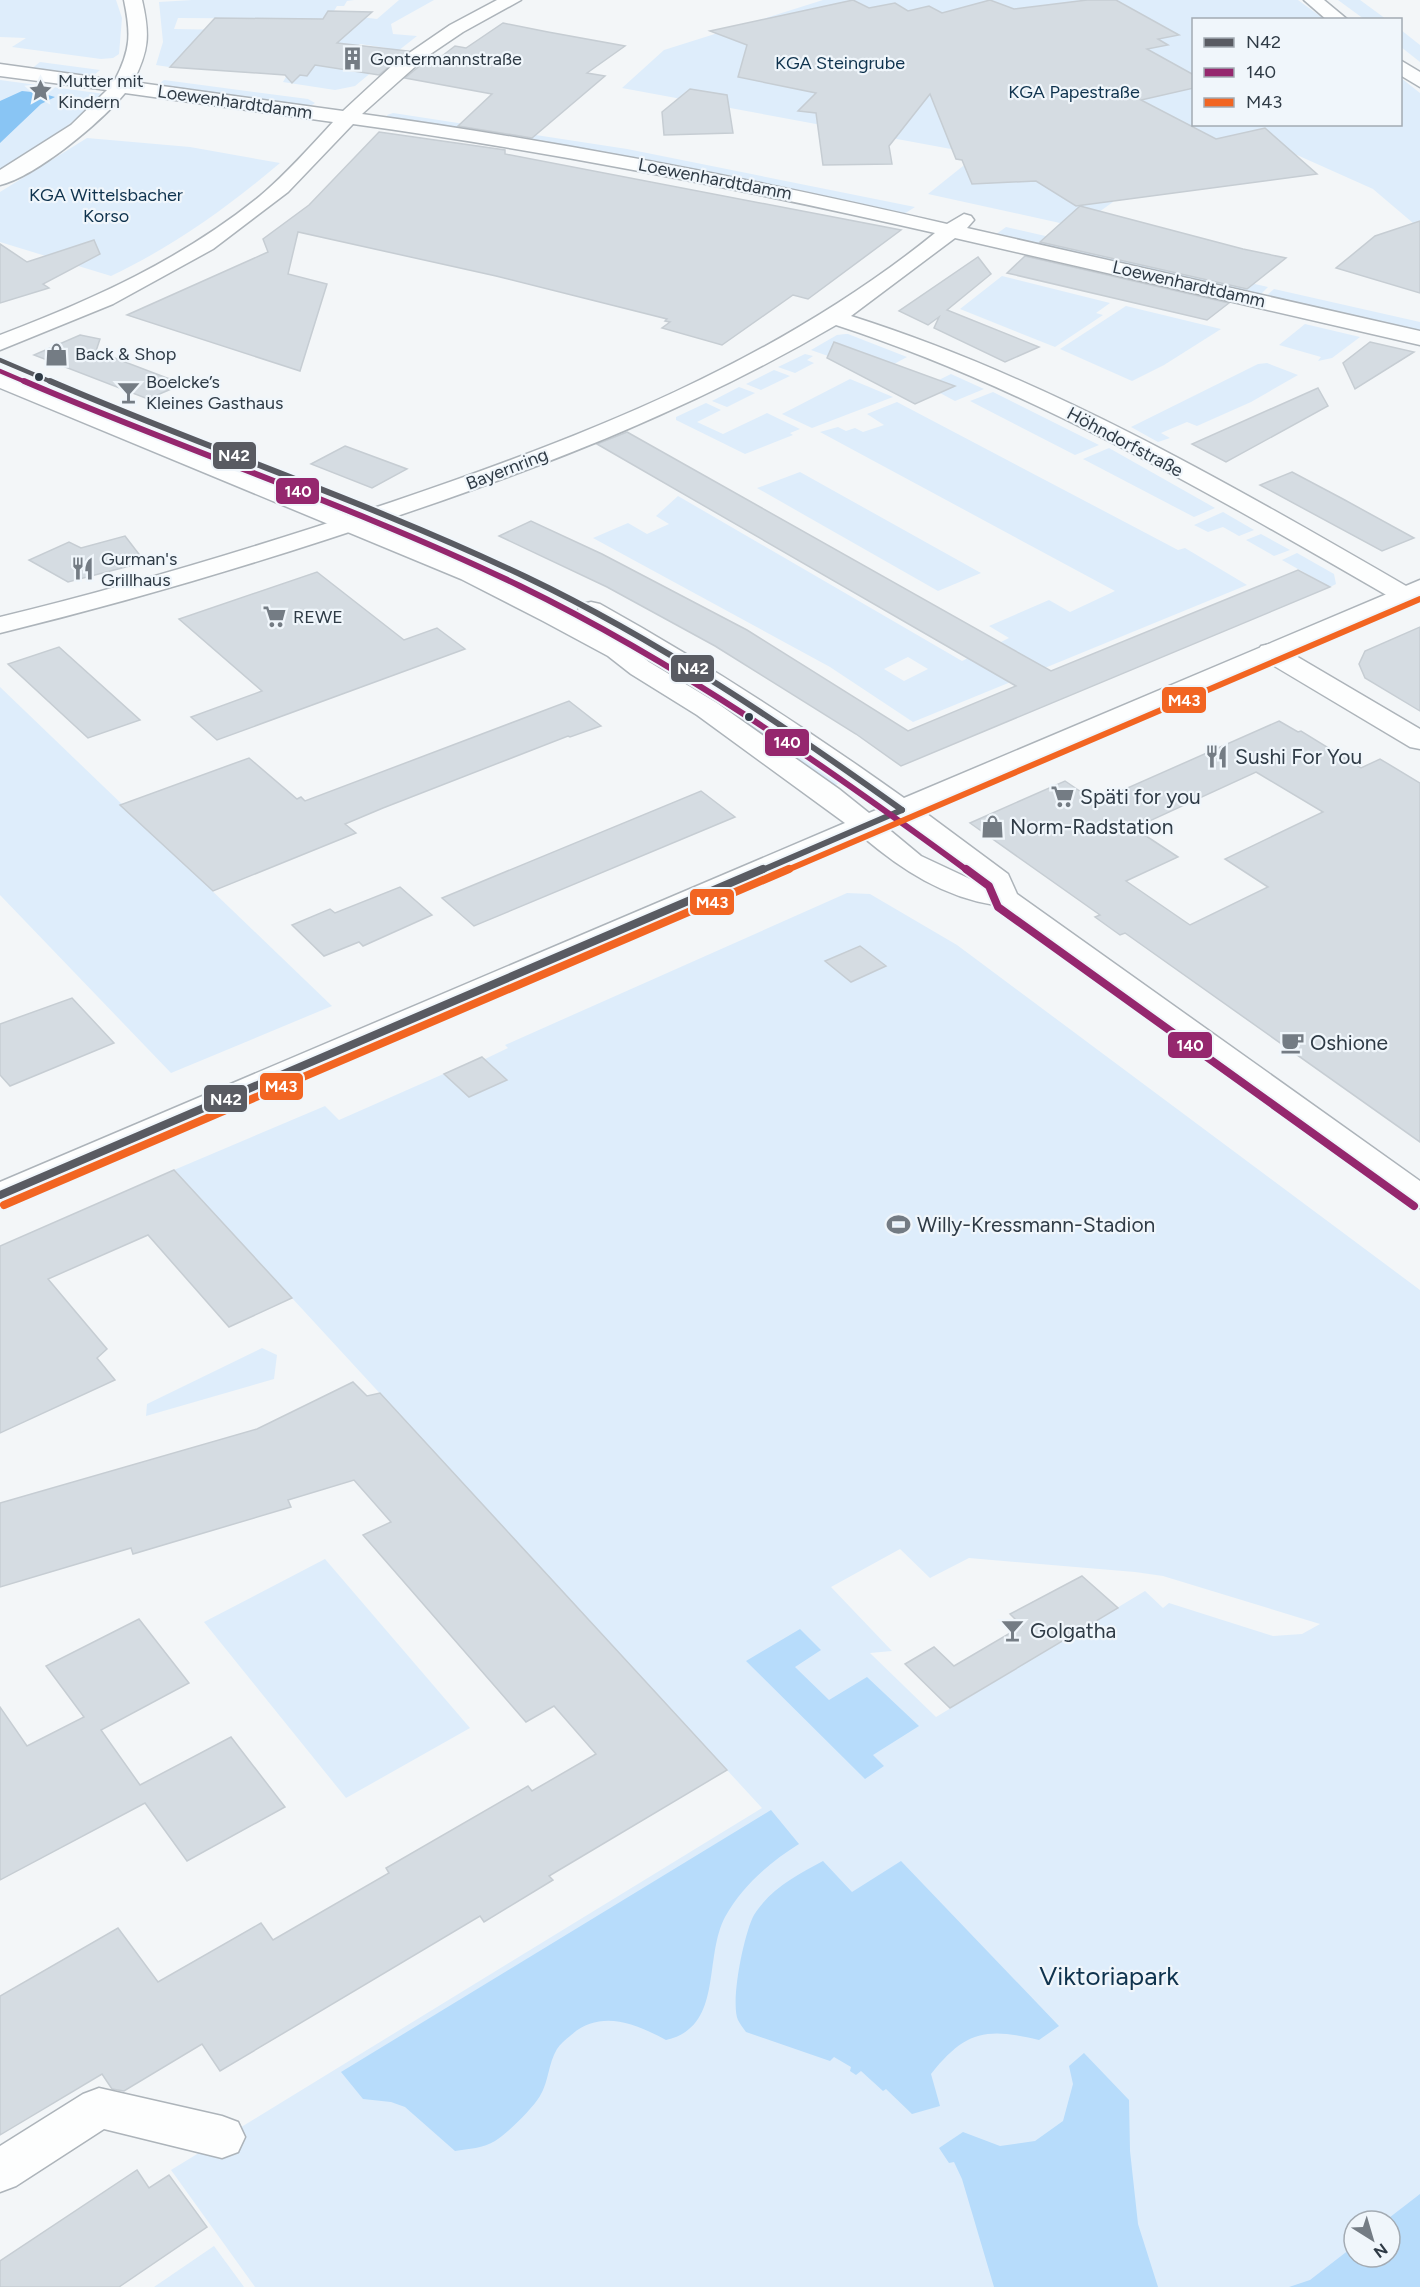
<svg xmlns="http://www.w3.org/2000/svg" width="1420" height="2287" font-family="Figtree,sans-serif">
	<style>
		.green { fill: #deedfb; fill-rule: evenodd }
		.forest { fill: #b7dcfb }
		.water { fill: #89c5f4 }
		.building { fill: #d5dce2; stroke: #c6cdd3; stroke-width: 1.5; fill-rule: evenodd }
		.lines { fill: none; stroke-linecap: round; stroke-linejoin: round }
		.minor-casing { stroke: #adb4ba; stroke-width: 3 }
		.secondary-casing { stroke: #adb4ba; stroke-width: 3 }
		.minor { fill: #fdfefe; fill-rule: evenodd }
		.secondary { fill: #fdfefe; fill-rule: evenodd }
		.bus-1-far2-casing { stroke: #f0f6fb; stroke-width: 8 }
		.bus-1-far1-casing { stroke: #f0f6fb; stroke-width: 10 }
		.bus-1-casing { stroke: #f0f6fb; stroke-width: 12 }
		.bus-2-far2-casing { stroke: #f0f6fb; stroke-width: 8 }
		.bus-2-far1-casing { stroke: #f0f6fb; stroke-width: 10 }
		.bus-2-casing { stroke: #f0f6fb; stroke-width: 12 }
		.bus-3-far1-casing { stroke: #f0f6fb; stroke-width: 10 }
		.bus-3-casing { stroke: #f0f6fb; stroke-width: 12 }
		.bus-1-far2 { stroke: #595b62; stroke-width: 4.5 }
		.bus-1-far1 { stroke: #595b62; stroke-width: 6 }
		.bus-1 { stroke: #595b62; stroke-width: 8 }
		.bus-2-far2 { stroke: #95276e; stroke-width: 4.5 }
		.bus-2-far1 { stroke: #95276e; stroke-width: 6 }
		.bus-2 { stroke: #95276e; stroke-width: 8 }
		.bus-3-far1 { stroke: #f26522; stroke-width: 6 }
		.bus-3 { stroke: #f26522; stroke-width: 8 }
		.bus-dot { fill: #2f3b46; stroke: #f0f6fb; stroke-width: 2 }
		.labels { text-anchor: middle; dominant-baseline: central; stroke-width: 4.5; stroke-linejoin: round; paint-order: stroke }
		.far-poi-label { font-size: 18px; fill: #2f3b46; stroke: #f0f6fb; text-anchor: start }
		.far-park-label { font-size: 18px; fill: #0f334e; stroke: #f0f6fb }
		.far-street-label { font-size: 18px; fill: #2f3b46; stroke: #f0f6fb }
		.poi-label { font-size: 21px; fill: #2f3b46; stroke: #f0f6fb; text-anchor: start }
		.near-park-label { font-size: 26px; fill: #0f334e; stroke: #f0f6fb }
		.line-badge { stroke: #f0f6fb; stroke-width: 2 }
		.badge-label { font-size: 16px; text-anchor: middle; font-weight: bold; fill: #fff }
	</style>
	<rect width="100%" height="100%" fill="#f3f6f8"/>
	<g class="green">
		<path d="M0,0H116L122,18L119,54L113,58L101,59L12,47L26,38L0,37Z"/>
		<path d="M192,0H354L347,1L344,6H337L334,11H328L322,20L361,17L377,19L399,0H434L391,24L393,34L417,36L384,62L387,48L360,44L323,66L354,71L379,66L355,86L335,90L283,82L287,75L307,76L315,65L181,56L169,67L156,65L163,42L159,2ZM178,18L314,19L237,30L174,29Z"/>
		<path d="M823,0H1298L1324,19L1194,20V124H1400L1401,78L1420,93V229L1373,189L1297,155L1106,180L1113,202L1078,227L928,194L978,154L622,88L664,50Z"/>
		<path d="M1338,0H1360L1386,19H1364Z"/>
		<path d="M1401,30L1420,45V62L1401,47Z"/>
		<path d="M40,62L100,70L90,78L30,70Z"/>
		<path d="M0,80L105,94L58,134L0,172Z"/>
		<path d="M164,80L308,99L315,103L309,107L155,87Z"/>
		<path d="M393,113L627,149L915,207L904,214L741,180L388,119L387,115Z"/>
		<path d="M87,138L190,147L280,163C228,207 174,246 111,276L0,242V192Z"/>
		<path d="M1006,227L1268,287L1259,296L995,235Z"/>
		<path d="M1002,276L1110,303L1096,313L1103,315L1055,347L960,309Z"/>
		<path d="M1274,289L1420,322V333L1265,297Z"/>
		<path d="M1126,306L1221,329L1164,365L1132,381L1060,349Z"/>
		<path d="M1305,324L1360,337L1332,358L1318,361L1321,357L1279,345Z"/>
		<path d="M845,334H848L907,357L894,364L846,346L828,356L811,350L837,335Z"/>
		<path d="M805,354L813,356L807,360L814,363L795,373L778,367Z"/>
		<path d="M1267,363L1298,375L1251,402L1197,426L1187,422L1161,433L1170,438L1158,442L1131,427L1258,364Z"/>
		<path d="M774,370L790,376L761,390L746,384Z"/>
		<path d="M0,371L322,501L316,504L0,376Z"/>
		<path d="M951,374L984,389L955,401L940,393L937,381Z"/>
		<path d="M850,379L893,397L812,428L782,414Z"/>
		<path d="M739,387L755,393L727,407L712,401Z"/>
		<path d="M993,392L1099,445L1075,455L970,401Z"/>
		<path d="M897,402L1178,550L1185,548L1247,585L913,722L830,667L593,538L628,523L647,534L669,524L656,516L678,496L962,661L1009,638L989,626L1049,600L1070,612L1115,591L820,432L838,427L846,431L855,428L863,432L884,425L867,414ZM908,657L928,669L904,681L884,669Z"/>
		<path d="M706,403L721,410L697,422L723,434L767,413L800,429L790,433L793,435L745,454L676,420V417Z"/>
		<path d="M1109,448L1215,508L1194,517L1083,459Z"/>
		<path d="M800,472L981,573L938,591L757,488Z"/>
		<path d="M1223,512L1254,530L1239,536L1223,527L1208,532L1194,525Z"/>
		<path d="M1261,534L1290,550L1274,556L1246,540Z"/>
		<path d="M416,539L583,618L653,657L697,686L689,687L409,542Z"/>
		<path d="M1297,553L1334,574L1336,584L1330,587L1282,560Z"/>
		<path d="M0,687L332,1006L171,1073L0,895Z"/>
		<path d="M718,701C735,700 823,769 841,782L834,786L717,704Z"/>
		<path d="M847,893L870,894L957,945L1420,1290V2287H255L171,2170L762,1808L174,1170L325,1106L339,1120L482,1057L485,1059L508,1048L505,1045ZM900,1549L930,1578L969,1558L1135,1572L1163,1576L1320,1624L1302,1634L1273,1636L1169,1603L1163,1608L1145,1591L936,1717L870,1653L892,1651L831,1587ZM1354,2221H1390V2257H1354Z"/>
		<path d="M262,1348L277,1355L274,1379L146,1416L147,1404Z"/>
		<path d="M325,1559L470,1728L346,1798L204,1622Z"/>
		<path d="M214,2246L244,2287H154Z"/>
	</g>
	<g class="forest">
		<path d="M800,1629L821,1650L795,1667L829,1700L867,1677L919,1726L873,1755L884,1766L865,1779L746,1661Z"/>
		<path d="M771,1810L799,1844C770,1862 742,1886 725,1917C703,1959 724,2027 666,2040C634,2023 600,2009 570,2036C565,2040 560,2044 557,2049C548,2064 549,2081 540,2096C532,2109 508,2133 495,2141C484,2148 468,2149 455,2151L405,2107L391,2102L363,2099L341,2072Z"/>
		<path d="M823,1861L852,1892L901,1861L1059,2026L1039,2040C986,2027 965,2031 931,2074L940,2106L912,2114L886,2089L883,2091L861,2071L856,2075L850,2071L851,2067L834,2057L830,2061L746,2032C743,2028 740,2024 738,2020C730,2002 744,1933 754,1915C770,1889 797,1875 823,1861Z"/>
		<path d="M1084,2053L1129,2100L1130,2151L1138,2224L1158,2287H994L962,2179L954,2162L949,2163L939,2148L963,2132L1000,2146L1035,2141L1063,2121L1073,2084L1069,2066Z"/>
		<path d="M1420,2194V2287H1289L1310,2280L1354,2246V2257H1390V2221H1385Z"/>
	</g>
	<path class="water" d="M22,91L41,93L55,97L41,104L0,143V101Z"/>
	<g class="building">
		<path d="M853,0L869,8L895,3L908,11L929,6L942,13L990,0L1014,9L1087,0H1116L1179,35L1158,39L1168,45L1147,49L1194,75V88L1141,100L1216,139L1265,128L1317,174L1076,206L1036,181L972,184L962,160L956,159L930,94L889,146L892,164L823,165L816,113L798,111L816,93L738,77L747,45L710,31Z"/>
		<path d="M328,11L372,12L337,43L408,51L379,75L315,65L307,76L300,75L292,83L285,75L170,67L215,18L323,19Z"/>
		<path d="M503,23L548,32L625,46L587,73L605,76L532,138L458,126L492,94L405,78L433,55L442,56L455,46L466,48Z"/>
		<path d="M690,89L727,95L733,133L664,135L662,112Z"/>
		<path d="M379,132L505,150V154L901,230L808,299L793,295L722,345L662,328L670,322L665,321L667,319L496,276L298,232L288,274L327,284L300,371L127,315L268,252L263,239L309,205Z"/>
		<path d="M1080,206L1243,249L1286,258L1247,289L1040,242Z"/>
		<path d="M1420,221V293L1336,268L1375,236Z"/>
		<path d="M94,240L100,254L43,284L49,288L0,303V244L27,262Z"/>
		<path d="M1025,256L1229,303L1207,320L1007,273Z"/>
		<path d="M978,257L991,274L947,310L1039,347L1005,362L934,328L939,317L928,325L899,311Z"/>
		<path d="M80,335L100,339L96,351L183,384L148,399L34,355Z"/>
		<path d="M834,342L955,386L915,404L827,358Z"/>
		<path d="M1370,342L1414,352L1355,389L1343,363Z"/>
		<path d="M1318,388L1328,406L1226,462L1192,444Z"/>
		<path d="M627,432L1051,671L1298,570L1330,587L901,766L856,734L715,646L607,587L499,536L531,521L602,554L747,630L908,731L1016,686L597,444Z"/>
		<path d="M345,446L407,469L372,488L311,464Z"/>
		<path d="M1292,472L1343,499L1414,538L1382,551L1260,485Z"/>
		<path d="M125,536L145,562L68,582L29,560L69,542L81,548Z"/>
		<path d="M317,572L404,640L437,628L465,649L217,740L191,717L262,691L179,619Z"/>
		<path d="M1420,627V711L1365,678L1359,664L1365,651Z"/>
		<path d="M59,647L140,720L88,738L8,664Z"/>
		<path d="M569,701L601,726L570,737L568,736L383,808L345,824L356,833L213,891L120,805L249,758L297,799L301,797L305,801Z"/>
		<path d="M1279,721L1298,732L1301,731L1361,768L1380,759L1420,783V1142L1125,933L1120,935L1095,917L1100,915L970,823L1065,781L1096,802ZM1256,772L1323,812L1225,859L1268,887L1190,925L1126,881L1178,857L1134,828Z"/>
		<path d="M701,791L735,817L474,926L442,898Z"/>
		<path d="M400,887L432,915L363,946L359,942L324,956L292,925L330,909L335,913Z"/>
		<path d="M860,946L886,966L851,982L825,961Z"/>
		<path d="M72,998L114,1043L10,1086L0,1075V1024Z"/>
		<path d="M482,1057L507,1080L469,1097L444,1074Z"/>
		<path d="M174,1170L292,1298L229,1327L148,1235L48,1279L107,1349L97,1358L115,1380L0,1433V1246Z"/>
		<path d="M353,1382L367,1396L380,1393L727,1770L549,1876L553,1880L484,1922L480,1916L220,2071L202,2044L124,2091L112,2089L102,2074L0,2135V1996L118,1928L158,1982L261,1923L273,1940L389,1873L386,1868L528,1786L532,1791L596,1754L554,1706L526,1722L363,1535L391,1522L354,1480L288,1500L291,1507L133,1554L131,1548L0,1587V1503L257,1429Z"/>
		<path d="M1082,1576L1118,1608L950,1708L905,1664L934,1647L954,1666L1022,1626L1010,1614Z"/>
		<path d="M139,1619L189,1683L101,1730L140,1785L231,1737L285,1807L187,1861L145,1803L0,1880V1707L27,1746L84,1717L46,1666Z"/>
		<path d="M137,2170L149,2188L169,2175L207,2227L119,2287H0V2261Z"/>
	</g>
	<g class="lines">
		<defs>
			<g id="minor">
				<path d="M124,0H142C150,35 149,50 133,82L343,111L396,62L450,25L497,0H521L463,32L426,57L362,114C559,141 753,179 947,224L964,214L971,216L974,220L967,228L1420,331V345L955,238L851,316C1050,379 1233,486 1413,590L1417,595L1413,600L1404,603L1395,600C1216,497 1033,389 836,325C698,406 551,464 400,515C268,560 135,600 0,633V617C133,585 263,545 392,502C584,437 776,362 935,233C742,189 549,151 353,124L288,192L213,249L113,304L0,350V335C92,300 183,259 260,196C286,174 310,147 333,122L125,93C101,122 37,176 0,185V170L71,125L107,90L0,76V64L115,80C131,49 131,34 124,0Z"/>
				<path d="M1304,0H1324L1348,20H1327Z"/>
				<path d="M1400,60L1420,72V87L1400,75Z"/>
				<path d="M1270,644L1279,646L1420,729V749L1410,747L1261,658L1257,652L1261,646Z"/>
				<path d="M99,2088L222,2116L238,2122L245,2137L238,2152L222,2158L104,2129L16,2186L0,2192V2146L83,2094Z"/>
			</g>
			<path id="secondary" d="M0,373L479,569L561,609L626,644L649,662L717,703L839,789L869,813L881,808L739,710L582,616L578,610L582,604L591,602L600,604C706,663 806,728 904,798L1420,580V597L923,811L1008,874L1017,894L1420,1181V1208L1408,1205L995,905C944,897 902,870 863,837L0,1206V1182L845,823L697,715L631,674L608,656L543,621L461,579L0,388ZM899,821L985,884V886L921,856L886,827Z"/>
		</defs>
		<use href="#minor" class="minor-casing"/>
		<use href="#secondary" class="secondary-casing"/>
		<use href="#minor" class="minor"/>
		<use href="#secondary" class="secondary"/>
		<defs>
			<path id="bus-1-far2" d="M0,360L54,383"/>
			<g id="bus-1-far1">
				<path d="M50,381C208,449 371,503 526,577C660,641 782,724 902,810"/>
				<path d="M760,871L902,810"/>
			</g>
			<path id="bus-1" d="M0,1195L763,869"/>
			<path id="bus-2-far2" d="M0,371L28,383"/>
			<path id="bus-2-far1" d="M24,381C189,452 359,508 520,586C680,664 825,766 968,871"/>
			<path id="bus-2" d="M966,869L989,886L998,907L1414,1206"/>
			<path id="bus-3-far1" d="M785,871L1420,599"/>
			<path id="bus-3" d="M4,1205L789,869"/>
		</defs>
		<use href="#bus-1-far2" class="bus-1-far2-casing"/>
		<use href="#bus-1-far1" class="bus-1-far1-casing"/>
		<use href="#bus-1" class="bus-1-casing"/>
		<use href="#bus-2-far2" class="bus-2-far2-casing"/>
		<use href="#bus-2-far1" class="bus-2-far1-casing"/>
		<use href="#bus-2" class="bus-2-casing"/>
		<use href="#bus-3-far1" class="bus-3-far1-casing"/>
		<use href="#bus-3" class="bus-3-casing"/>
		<use href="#bus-1-far2" class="bus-1-far2"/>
		<use href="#bus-1-far1" class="bus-1-far1"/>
		<use href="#bus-1" class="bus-1"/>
		<use href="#bus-2-far2" class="bus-2-far2"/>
		<use href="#bus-2-far1" class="bus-2-far1"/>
		<use href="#bus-2" class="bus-2"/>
		<use href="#bus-3-far1" class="bus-3-far1"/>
		<use href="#bus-3" class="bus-3"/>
	</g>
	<defs>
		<symbol id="building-bare" viewBox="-9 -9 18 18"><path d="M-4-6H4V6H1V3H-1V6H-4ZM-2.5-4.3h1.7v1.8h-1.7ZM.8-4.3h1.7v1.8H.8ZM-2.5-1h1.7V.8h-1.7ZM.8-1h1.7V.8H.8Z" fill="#747c84" stroke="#f0f6fb" stroke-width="2.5" paint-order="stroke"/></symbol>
		<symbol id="sight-bare" viewBox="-9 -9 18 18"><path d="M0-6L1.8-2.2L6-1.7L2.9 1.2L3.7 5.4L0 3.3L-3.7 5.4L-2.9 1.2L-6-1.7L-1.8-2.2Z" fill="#747c84" stroke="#f0f6fb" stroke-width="2.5" paint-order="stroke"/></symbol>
		<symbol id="shop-bare" viewBox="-9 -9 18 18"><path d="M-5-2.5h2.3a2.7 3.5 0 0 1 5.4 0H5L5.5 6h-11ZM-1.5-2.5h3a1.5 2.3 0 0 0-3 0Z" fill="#747c84" stroke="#f0f6fb" stroke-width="2.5" paint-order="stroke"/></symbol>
		<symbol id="bar-bare" viewBox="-9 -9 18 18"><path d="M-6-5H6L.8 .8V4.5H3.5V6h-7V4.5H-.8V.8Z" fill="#747c84" stroke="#f0f6fb" stroke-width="2.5" paint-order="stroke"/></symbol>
		<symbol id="restaurant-bare" viewBox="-9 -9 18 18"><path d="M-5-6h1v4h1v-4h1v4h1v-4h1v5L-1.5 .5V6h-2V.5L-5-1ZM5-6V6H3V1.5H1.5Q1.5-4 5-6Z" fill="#747c84" stroke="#f0f6fb" stroke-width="2.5" paint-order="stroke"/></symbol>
		<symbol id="supermarket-bare" viewBox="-9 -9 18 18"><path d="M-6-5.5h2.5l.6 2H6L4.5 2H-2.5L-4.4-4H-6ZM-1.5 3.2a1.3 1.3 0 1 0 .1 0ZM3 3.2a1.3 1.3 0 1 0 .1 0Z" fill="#747c84" stroke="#f0f6fb" stroke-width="2.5" paint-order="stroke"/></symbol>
		<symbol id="cafe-bare" viewBox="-9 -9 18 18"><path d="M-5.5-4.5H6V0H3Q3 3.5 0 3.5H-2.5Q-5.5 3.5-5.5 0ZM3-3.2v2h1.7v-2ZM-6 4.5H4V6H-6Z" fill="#747c84" stroke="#f0f6fb" stroke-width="2.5" paint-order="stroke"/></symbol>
		<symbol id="stadium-bare" viewBox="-9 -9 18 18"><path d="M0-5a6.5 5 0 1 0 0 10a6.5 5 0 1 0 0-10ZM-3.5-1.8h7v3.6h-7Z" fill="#747c84" stroke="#f0f6fb" stroke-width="2.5" paint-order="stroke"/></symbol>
	</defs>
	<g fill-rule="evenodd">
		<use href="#building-bare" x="336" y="42" width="33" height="33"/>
		<use href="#sight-bare" x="24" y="74" width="33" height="33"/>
		<use href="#shop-bare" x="40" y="338" width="33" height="33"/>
		<use href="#bar-bare" x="112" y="376" width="33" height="33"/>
		<use href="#restaurant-bare" x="66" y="552" width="33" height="33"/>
		<use href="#supermarket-bare" x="258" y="600" width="33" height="33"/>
		<use href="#restaurant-bare" x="1200" y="740" width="33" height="33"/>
		<use href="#supermarket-bare" x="1046" y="780" width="33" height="33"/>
		<use href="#shop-bare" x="976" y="810" width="33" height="33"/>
		<use href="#cafe-bare" x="1276" y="1026" width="33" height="33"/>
		<use href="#stadium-bare" x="882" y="1208" width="33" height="33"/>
		<use href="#bar-bare" x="996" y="1614" width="33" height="33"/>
	</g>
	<g class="bus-dot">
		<circle cx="39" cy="377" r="5"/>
		<circle cx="749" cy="717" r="5"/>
	</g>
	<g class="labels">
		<g class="far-poi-label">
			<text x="370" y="59">Gontermannstraße</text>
			<text x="58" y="81">Mutter mit<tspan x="58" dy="21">Kindern</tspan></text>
			<text x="75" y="354">Back &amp; Shop</text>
			<text x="146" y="382">Boelcke’s<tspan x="146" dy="21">Kleines Gasthaus</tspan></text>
			<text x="101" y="559">Gurman's<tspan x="101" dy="21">Grillhaus</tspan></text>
			<text x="293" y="617">REWE</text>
		</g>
		<g class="far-park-label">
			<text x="840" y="63">KGA Steingrube</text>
			<text x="1074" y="92">KGA Papestraße</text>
			<text x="106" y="195">KGA Wittelsbacher<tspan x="106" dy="21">Korso</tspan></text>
		</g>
		<g class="far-street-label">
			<text transform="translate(235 102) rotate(8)">Loewenhardtdamm</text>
			<text transform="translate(715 179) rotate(11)">Loewenhardtdamm</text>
			<text transform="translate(1189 284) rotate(13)">Loewenhardtdamm</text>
			<text transform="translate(1125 442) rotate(28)">Höhndorfstraße</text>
			<text transform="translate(507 469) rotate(-21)">Bayernring</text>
		</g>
		<g class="poi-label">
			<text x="1235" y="756">Sushi For You</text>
			<text x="1080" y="796">Späti for you</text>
			<text x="1010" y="826">Norm-Radstation</text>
			<text x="1310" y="1042">Oshione</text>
			<text x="917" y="1224">Willy-Kressmann-Stadion</text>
			<text x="1030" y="1630">Golgatha</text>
		</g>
		<g class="near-park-label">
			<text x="1109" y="1976">Viktoriapark</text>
		</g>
	</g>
	<g class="line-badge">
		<rect x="212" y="441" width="45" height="29" rx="6" fill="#595b62"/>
		<rect x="275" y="477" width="45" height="28" rx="6" fill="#95276e"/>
		<rect x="670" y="654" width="45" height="29" rx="6" fill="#595b62"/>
		<rect x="1161" y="686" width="46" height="28" rx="6" fill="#f26522"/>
		<rect x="764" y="728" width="46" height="29" rx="6" fill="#95276e"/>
		<rect x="689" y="888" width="46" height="28" rx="6" fill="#f26522"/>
		<rect x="1167" y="1031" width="46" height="28" rx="6" fill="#95276e"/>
		<rect x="259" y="1072" width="45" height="29" rx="6" fill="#f26522"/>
		<rect x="203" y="1084" width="45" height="29" rx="6" fill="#595b62"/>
	</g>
	<g class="badge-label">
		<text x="234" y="461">N42</text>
		<text x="298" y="497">140</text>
		<text x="693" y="674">N42</text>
		<text x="1184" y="706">M43</text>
		<text x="787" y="748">140</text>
		<text x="712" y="908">M43</text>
		<text x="1190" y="1051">140</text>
		<text x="281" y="1092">M43</text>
		<text x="226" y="1105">N42</text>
	</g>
	<rect x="1192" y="18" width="210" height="108" fill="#f0f6fb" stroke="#a3abb3" stroke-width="1.5"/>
	<rect x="1204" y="38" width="30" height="9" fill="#595b62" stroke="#a3abb3" stroke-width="1.5"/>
	<text x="1246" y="48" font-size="18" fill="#2f3b46">N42</text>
	<rect x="1204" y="68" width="30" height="9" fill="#95276e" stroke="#a3abb3" stroke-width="1.5"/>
	<text x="1246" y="78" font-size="18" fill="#2f3b46">140</text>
	<rect x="1204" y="98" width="30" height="9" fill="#f26522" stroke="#a3abb3" stroke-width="1.5"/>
	<text x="1246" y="108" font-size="18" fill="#2f3b46">M43</text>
	<g transform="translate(1372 2239) rotate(143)"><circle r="28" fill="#f0f6fb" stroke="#a3abb3" stroke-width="1.5"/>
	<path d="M0-4.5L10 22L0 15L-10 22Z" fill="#747c84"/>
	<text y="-9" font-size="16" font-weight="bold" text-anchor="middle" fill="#2f3b46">N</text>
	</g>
</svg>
